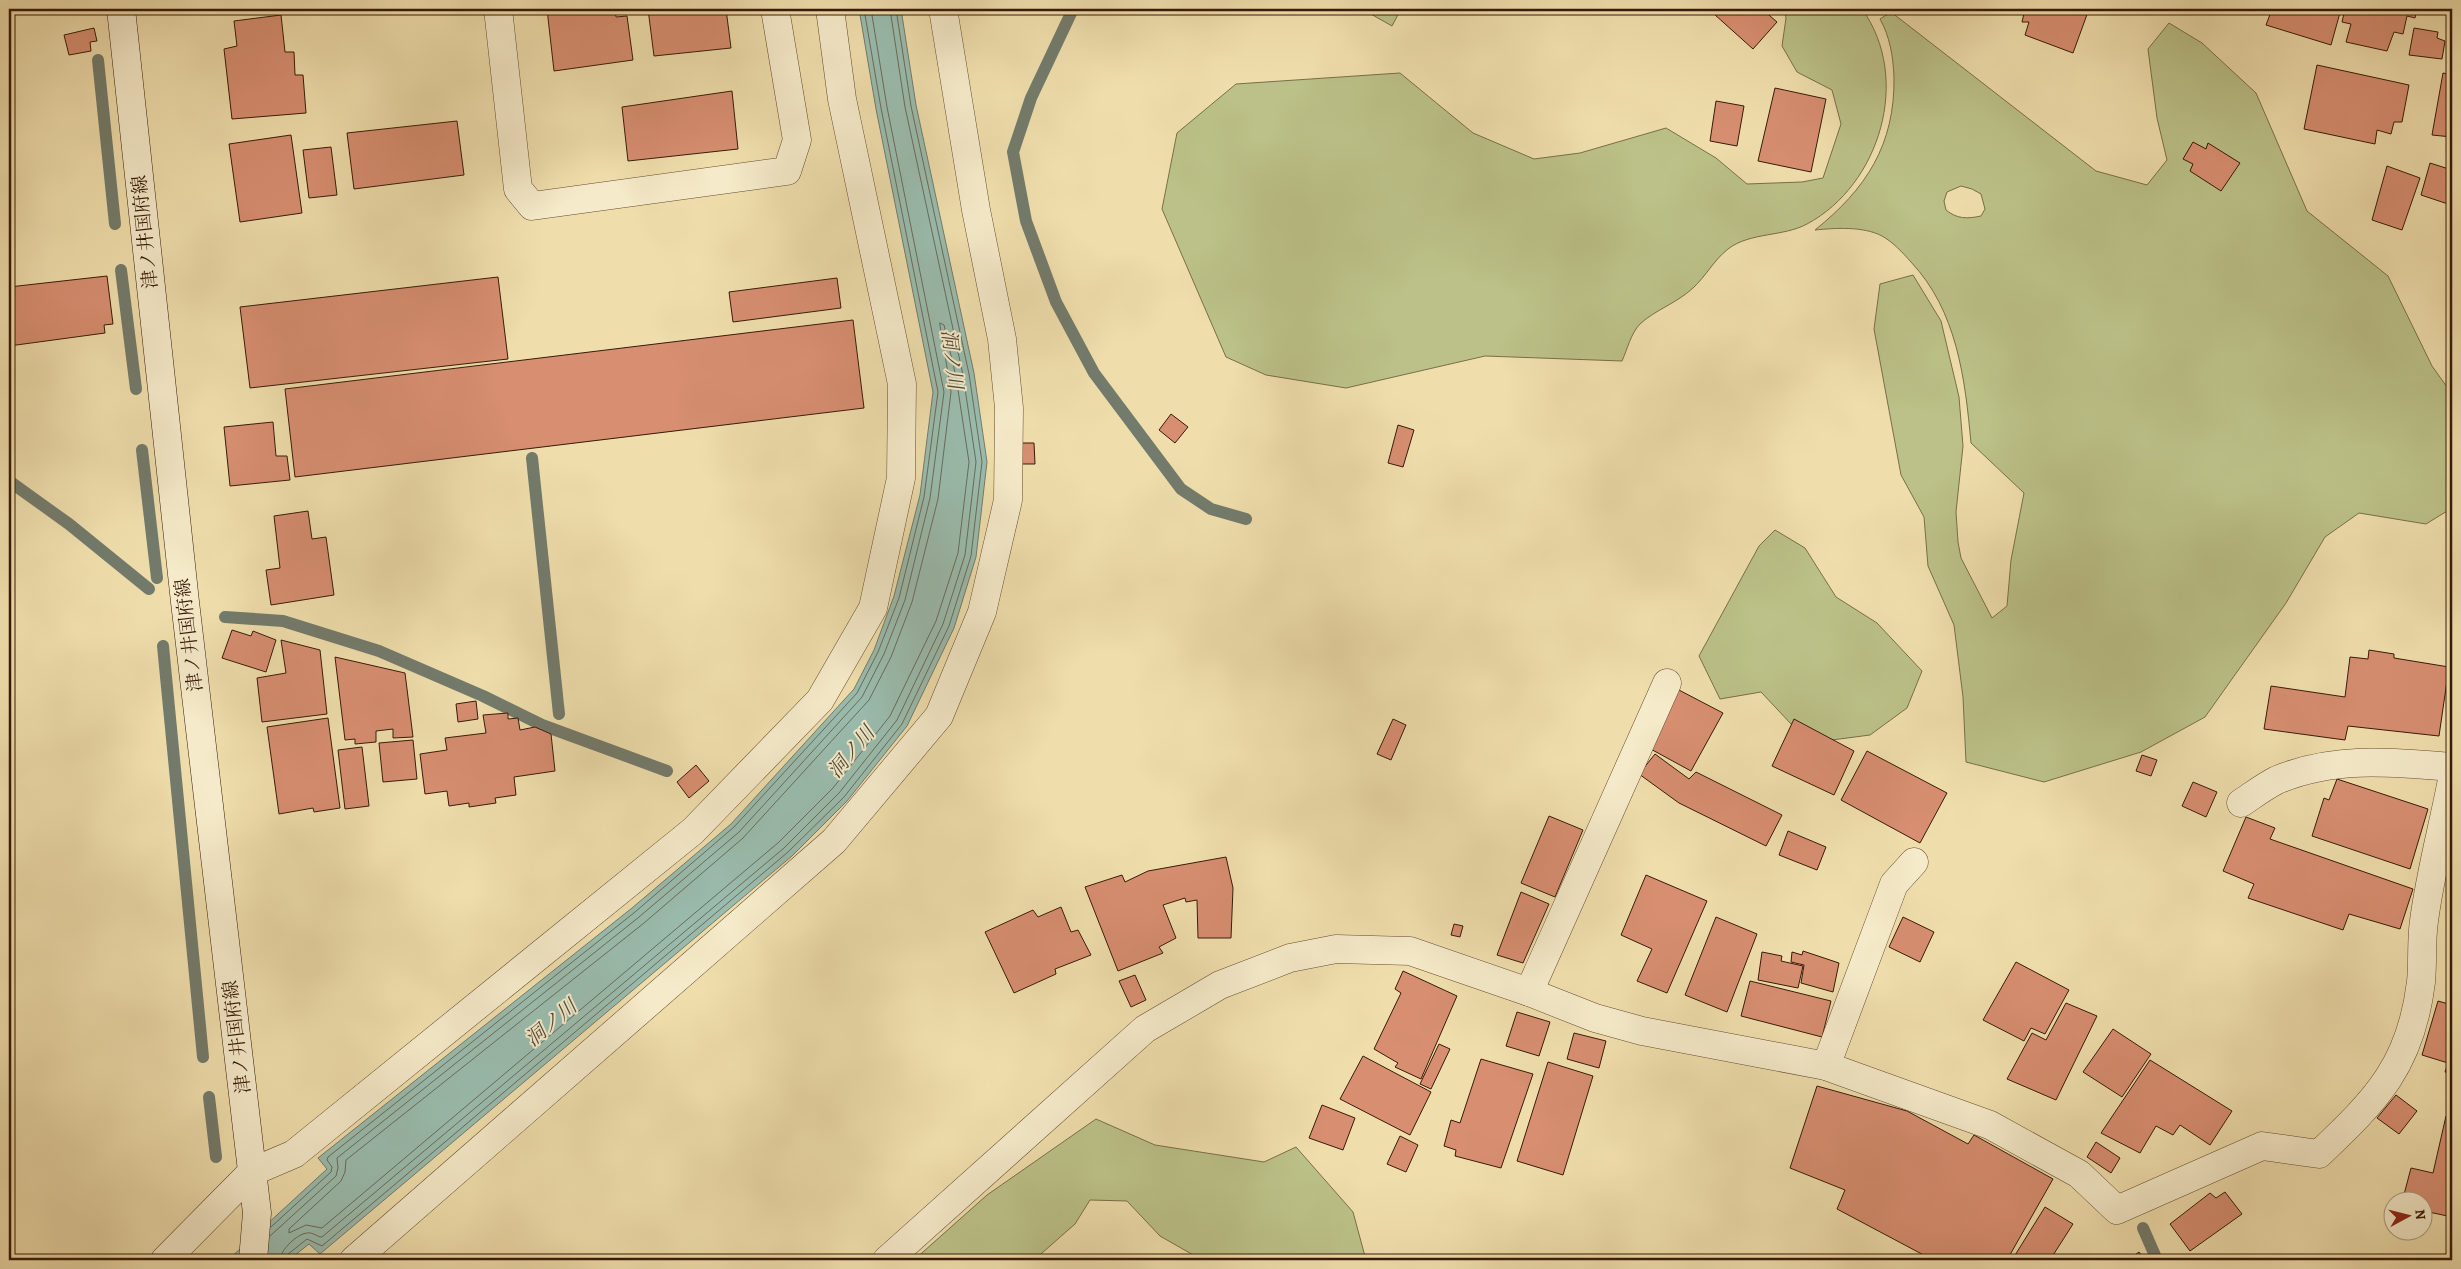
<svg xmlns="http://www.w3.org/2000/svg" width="2461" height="1269" font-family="Alegreya,'Noto Serif JP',serif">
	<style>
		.green { fill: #bbc188; stroke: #7a6e48; fill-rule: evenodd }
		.water { fill: #9abcae; stroke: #737b6c }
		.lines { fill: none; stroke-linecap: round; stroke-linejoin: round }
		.shore { stroke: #696b5b; stroke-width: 1 }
		.stream { stroke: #737b6c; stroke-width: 12 }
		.building { fill: #d78e71; stroke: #381a08 }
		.street-casing { stroke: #664b31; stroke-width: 29 }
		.secondary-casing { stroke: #381a08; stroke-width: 29 }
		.street { stroke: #f5eac9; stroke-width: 28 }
		.secondary { stroke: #f5eac9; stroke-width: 28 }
		.labels { text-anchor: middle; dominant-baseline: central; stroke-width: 4; stroke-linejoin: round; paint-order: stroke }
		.street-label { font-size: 19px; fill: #381a08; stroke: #f5eac9 }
		.water-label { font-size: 20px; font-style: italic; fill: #554b3a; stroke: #f5eac9 }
	</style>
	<rect width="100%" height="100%" fill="#efdeac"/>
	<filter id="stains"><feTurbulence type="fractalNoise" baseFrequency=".004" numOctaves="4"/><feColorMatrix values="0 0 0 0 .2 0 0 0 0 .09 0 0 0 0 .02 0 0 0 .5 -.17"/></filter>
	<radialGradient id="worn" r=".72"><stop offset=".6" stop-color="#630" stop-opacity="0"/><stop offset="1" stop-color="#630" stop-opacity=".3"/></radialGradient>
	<g class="green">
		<path d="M1362,9H1401L1392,26Z"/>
		<path d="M1784,9H1862C1912,78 1880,185 1807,224C1783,237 1750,232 1728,249C1714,260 1706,276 1693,288C1677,303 1655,310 1640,324C1631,333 1627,350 1622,361L1485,356L1346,388L1266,375L1226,357L1162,209L1177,133L1236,84L1400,73L1473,133L1534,159L1580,153L1666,128L1716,158L1747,184L1802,182L1823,178L1841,124L1832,90L1797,72L1782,46L1786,18Z"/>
		<path d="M1891,12L2096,171L2147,185L2167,160L2157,118L2148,49L2169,23L2202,43L2256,93L2307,211L2388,276L2432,366L2452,394V508L2426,524L2359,513L2325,537L2286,603L2205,717L2141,752L2044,782L1966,762L1963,697L1954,625L1928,566L1924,517L1901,475L1874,329L1880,284L1913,275L1941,321L1959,397L1963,446L1956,512L1958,542L1961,558L1992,618L2007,606L2011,560L2024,493L1971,443C1965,378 1957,311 1911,262C1903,253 1893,242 1882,236C1863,226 1835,228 1815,230C1866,189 1895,145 1894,77C1893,56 1890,37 1880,19ZM1961,186L1972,189L1981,194L1985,209L1981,216C1967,219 1957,219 1946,210L1944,201L1947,192Z"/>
		<path d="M1775,530L1805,548L1836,597L1877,623L1922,671L1907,708L1870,735L1809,743L1761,692L1720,699L1699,656L1759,546Z"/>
		<path d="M1096,1119L1155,1145L1264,1162L1296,1147L1353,1212L1366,1260H1202L1160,1236L1127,1201L1090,1200L1075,1224L1034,1260H914L987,1195Z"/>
	</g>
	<path class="water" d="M859,9H901L916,105L974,373L987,462L976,557L954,628L907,726L847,801L792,856L320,1254L309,1244L289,1260H228L327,1169L318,1158L632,908L731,824L854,689L874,650L894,596L920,495L933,392L876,109Z"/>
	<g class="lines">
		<g class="shore">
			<path d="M940,323L944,325L956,377L969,462L958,553L936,621L890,716L833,788L779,842L322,1228L306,1225L289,1233V1229L341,1181L345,1172L346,1160L644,923L743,838L869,700L891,657L912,602L938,499L951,392Z"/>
			<path d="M271,1227L331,1172L332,1167L327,1160L328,1157L635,912L734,827L857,693L878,652L899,598L924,497L938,392L881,108L864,9"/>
			<path d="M270,1236L336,1176L338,1168L337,1158L639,917L739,832L862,697L884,654L905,600L930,498L944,392L887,107L871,9"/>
			<path d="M280,1260C280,1250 297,1234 307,1233C313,1232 317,1237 322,1237L784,848L839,793L897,720L943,624L965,555L976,462L963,375L905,107L890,9"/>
			<path d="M286,1260L287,1255L307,1239L322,1246L788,852L844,797L902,724L949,626L971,556L982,462L969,374L911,106L896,9"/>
		</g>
		<g class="stream">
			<path d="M1073,9L1031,98L1013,152L1026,221L1056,302L1094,373L1181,489L1211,509L1246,519"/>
			<path d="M98,60L115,224"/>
			<path d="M121,270L136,389"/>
			<path d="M142,450L157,578"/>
			<path d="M532,458L559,714"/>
			<path d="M9,481L69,524L149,589"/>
			<path d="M225,617L283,621L379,651L483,696L542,725L667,771"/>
			<path d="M163,646L203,1057"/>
			<path d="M209,1097L216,1157"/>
			<path d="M2143,1228L2157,1260"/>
		</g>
	</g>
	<g class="building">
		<path d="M547,9H615L616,17L627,16L633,60L554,71Z"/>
		<path d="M648,9H726L731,48L654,56Z"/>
		<path d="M1719,9H1762L1777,22L1753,49L1714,14Z"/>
		<path d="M2025,9H2089L2073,53L2025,35L2029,22H2022Z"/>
		<path d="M2272,9H2341L2331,45L2266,25Z"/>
		<path d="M2345,9H2417L2415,18L2407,16L2403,34L2394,32L2387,51L2346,42L2351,24L2342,22Z"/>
		<path d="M281,15L285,52H294L295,75H303L306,113L232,119L224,49L237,46L234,21Z"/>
		<path d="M94,28L97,41L90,42L91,51L69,55L64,35Z"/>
		<path d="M2414,28L2438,32L2437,38L2445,41L2442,59L2409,55Z"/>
		<path d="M2317,65L2409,85L2402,122H2394L2391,134L2377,130L2375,144L2304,129Z"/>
		<path d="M2443,73L2452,75V137L2432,135Z"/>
		<path d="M1775,88L1826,99L1811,172L1758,161Z"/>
		<path d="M732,91L738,149L628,161L622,107Z"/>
		<path d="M1716,101L1744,106L1737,146L1710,141Z"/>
		<path d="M457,121L464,175L354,189L347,133Z"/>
		<path d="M291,135L302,213L240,222L229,144Z"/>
		<path d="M2193,142L2206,149L2208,143L2240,163L2221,191L2190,171L2193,164L2183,159Z"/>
		<path d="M331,147L337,195L309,198L303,150Z"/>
		<path d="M2430,163L2452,170L2451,205L2421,195Z"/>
		<path d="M2387,166L2420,178L2402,230L2372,220Z"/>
		<path d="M107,276L113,324L104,325L105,333L9,346V287Z"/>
		<path d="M498,277L508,359L250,388L240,307Z"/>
		<path d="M837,278L841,308L733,322L729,292Z"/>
		<path d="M853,320L864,408L295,477L285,389Z"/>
		<path d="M1171,414L1188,427L1175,443L1159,430Z"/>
		<path d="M273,422L276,456H287L290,480L230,486L224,427Z"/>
		<path d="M1398,425L1414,430L1403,467L1388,463Z"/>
		<path d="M1021,443H1034L1035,464H1021Z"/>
		<path d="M308,511L312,539L326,537L334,595L271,605L266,570L280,568L274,516Z"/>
		<path d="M232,630L251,636L253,631L276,640L266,672L222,658Z"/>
		<path d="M281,640L320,650L327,714L262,722L257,678L286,673Z"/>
		<path d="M2369,650L2394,654V658L2449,667L2439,736L2348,726L2345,740L2264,729L2271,686L2345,697L2350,657L2368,659Z"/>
		<path d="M335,657L405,673L413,737L393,738V729L376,731V742L355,744V739L345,740Z"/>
		<path d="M1677,689L1723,713L1691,771L1647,747Z"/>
		<path d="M476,701L478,719L458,722L456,704Z"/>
		<path d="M508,713V719L518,718L520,730L535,727L551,734L555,771L514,777L516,795L495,798L496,803L469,807V803L449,806L447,791L425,794L420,754L447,750L445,738L486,733L483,715Z"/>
		<path d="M328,718L340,808L314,812L313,808L279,814L267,727Z"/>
		<path d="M1393,719L1406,725L1391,760L1377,754Z"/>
		<path d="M1794,719L1854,751L1834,795L1772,766Z"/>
		<path d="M413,740L417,779L383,782L379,743Z"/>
		<path d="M362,747L369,806L345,809L338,750Z"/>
		<path d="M1867,751L1947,793L1920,843L1841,800Z"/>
		<path d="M1655,754L1689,779L1696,772L1782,815L1766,846L1679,803L1639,774Z"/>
		<path d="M2142,755L2157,760L2151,776L2136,771Z"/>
		<path d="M696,765L709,781L689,798L677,782Z"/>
		<path d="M2337,779L2428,809L2410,869L2312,836L2324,798L2329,800Z"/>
		<path d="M2193,782L2217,792L2206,817L2182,806Z"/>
		<path d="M1549,816L1583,830L1555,897L1521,883Z"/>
		<path d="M2246,817L2275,828L2270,839L2413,889L2400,929L2349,914L2343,930L2248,898L2254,884L2223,871Z"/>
		<path d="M1788,831L1826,847L1817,870L1779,855Z"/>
		<path d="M1226,857L1233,888L1231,938H1198L1197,900L1186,902L1185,898L1163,905L1176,938L1159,947L1163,953L1118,971L1085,887L1122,875L1125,882L1148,871Z"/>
		<path d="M1646,875L1707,901L1667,993L1637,981L1652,949L1621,935Z"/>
		<path d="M1521,892L1549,904L1523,963L1497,955Z"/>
		<path d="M1061,907L1071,932L1078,930L1091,955L1055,969L1056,974L1014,993L985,932L1033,910L1038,917Z"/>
		<path d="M1716,917L1757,934L1727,1012L1685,995Z"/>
		<path d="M1903,917L1934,932L1920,962L1889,947Z"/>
		<path d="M1454,924L1463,926L1460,937L1451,935Z"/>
		<path d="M1803,951L1839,963L1833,992L1801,983L1804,965L1791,962L1792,952L1802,955Z"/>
		<path d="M1762,952L1782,956L1781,961L1803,966L1798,988L1758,980Z"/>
		<path d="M2016,962L2069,990L2045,1034L2031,1028L2024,1041L1983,1020Z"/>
		<path d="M1403,971L1457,996L1421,1079L1395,1067L1398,1063L1374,1049L1401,993L1395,989Z"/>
		<path d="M1135,975L1146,1000L1131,1007L1119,981Z"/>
		<path d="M1750,981L1831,1001L1822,1037L1741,1016Z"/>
		<path d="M2438,1001L2452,1005V1074L2445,1072L2448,1063L2422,1055Z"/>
		<path d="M2066,1003L2097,1016L2056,1100L2007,1079L2032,1033L2046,1040Z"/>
		<path d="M1517,1012L1550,1022L1539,1056L1506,1046Z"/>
		<path d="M2113,1029L2151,1054L2122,1097L2083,1072Z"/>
		<path d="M1574,1033L1606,1041L1599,1068L1567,1059Z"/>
		<path d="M1439,1044L1450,1049L1431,1089L1420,1084Z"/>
		<path d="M1363,1056L1431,1092L1410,1135L1340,1099Z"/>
		<path d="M1481,1059L1533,1074L1501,1168L1455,1156L1456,1150L1444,1146L1451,1120L1460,1123Z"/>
		<path d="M2150,1060L2232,1111L2210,1145L2180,1125L2173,1135L2156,1126L2140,1153L2101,1133Z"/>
		<path d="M1548,1062L1593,1076L1563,1175L1517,1161Z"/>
		<path d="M1817,1086L1907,1111L1968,1144L1974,1135L2053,1179L2007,1260H1933L1837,1209L1845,1190L1790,1168Z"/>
		<path d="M2396,1095L2417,1111L2399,1134L2377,1118Z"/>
		<path d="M1322,1105L1355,1118L1343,1150L1309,1138Z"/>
		<path d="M2446,1116L2452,1118V1217L2424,1211V1202H2402L2411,1168L2433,1173Z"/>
		<path d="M1400,1136L1418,1145L1406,1172L1387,1164Z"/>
		<path d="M2096,1142L2120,1158L2111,1173L2087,1157Z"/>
		<path d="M2225,1192L2242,1214L2190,1251L2170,1224L2210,1193L2216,1198Z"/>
		<path d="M2045,1207L2073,1224L2050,1260H2012Z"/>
		<path d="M2139,1252L2145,1260H2128Z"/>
	</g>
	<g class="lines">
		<defs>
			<g id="street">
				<path d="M498,9L518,189L532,206L787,171L797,140L775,9"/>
				<path d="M2241,803C2253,795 2265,786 2277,780C2334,756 2392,762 2452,767"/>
				<path d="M1529,992L1667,683"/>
				<path d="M1826,1066L1894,884L1914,862"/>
				<path d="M165,1260L252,1172L294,1154L693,831L820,700L873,608L901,478L902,384L842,99L830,9"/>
				<path d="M354,1260L834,841L939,716L982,612L1008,500L1009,408L1002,339L976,210L943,9"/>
				<path d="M887,1260L1145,1029L1220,985L1290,958L1336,949L1410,951L1529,992L1595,1018L1642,1031L1826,1066L1990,1125L2079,1174L2117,1210L2262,1146L2319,1154C2377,1099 2411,1065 2421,982C2423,962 2421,941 2424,921C2430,874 2443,827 2452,780"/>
			</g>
			<path id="secondary" d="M121,9L185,602L257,1213L253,1260"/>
		</defs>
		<use href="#street" class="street-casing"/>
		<use href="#secondary" class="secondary-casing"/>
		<use href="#street" class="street"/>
		<use href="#secondary" class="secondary"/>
	</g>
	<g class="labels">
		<g class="street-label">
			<text transform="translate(145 232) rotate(-96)">津ノ井国府線</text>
			<text transform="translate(189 635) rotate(-97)">津ノ井国府線</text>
			<text transform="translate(237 1037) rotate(-97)">津ノ井国府線</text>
		</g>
		<g class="water-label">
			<text transform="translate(952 359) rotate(83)">洞ノ川</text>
			<text transform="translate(851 752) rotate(-50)">洞ノ川</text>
			<text transform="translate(551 1023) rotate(-40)">洞ノ川</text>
		</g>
	</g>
	<rect width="2461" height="1269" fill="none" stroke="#efdeac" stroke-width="30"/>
	<rect x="10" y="10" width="2441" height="1249" fill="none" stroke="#381a08" stroke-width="2.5"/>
	<rect x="15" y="15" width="2431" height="1239" fill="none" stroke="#381a08"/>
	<g transform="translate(2408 1216) rotate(83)"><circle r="24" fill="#f5eac9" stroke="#a9977c"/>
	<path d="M0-4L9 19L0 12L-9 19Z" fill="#8f2418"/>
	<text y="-8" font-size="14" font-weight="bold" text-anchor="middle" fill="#381a08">N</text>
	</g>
	<rect width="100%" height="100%" filter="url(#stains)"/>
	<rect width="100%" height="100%" fill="url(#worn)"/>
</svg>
